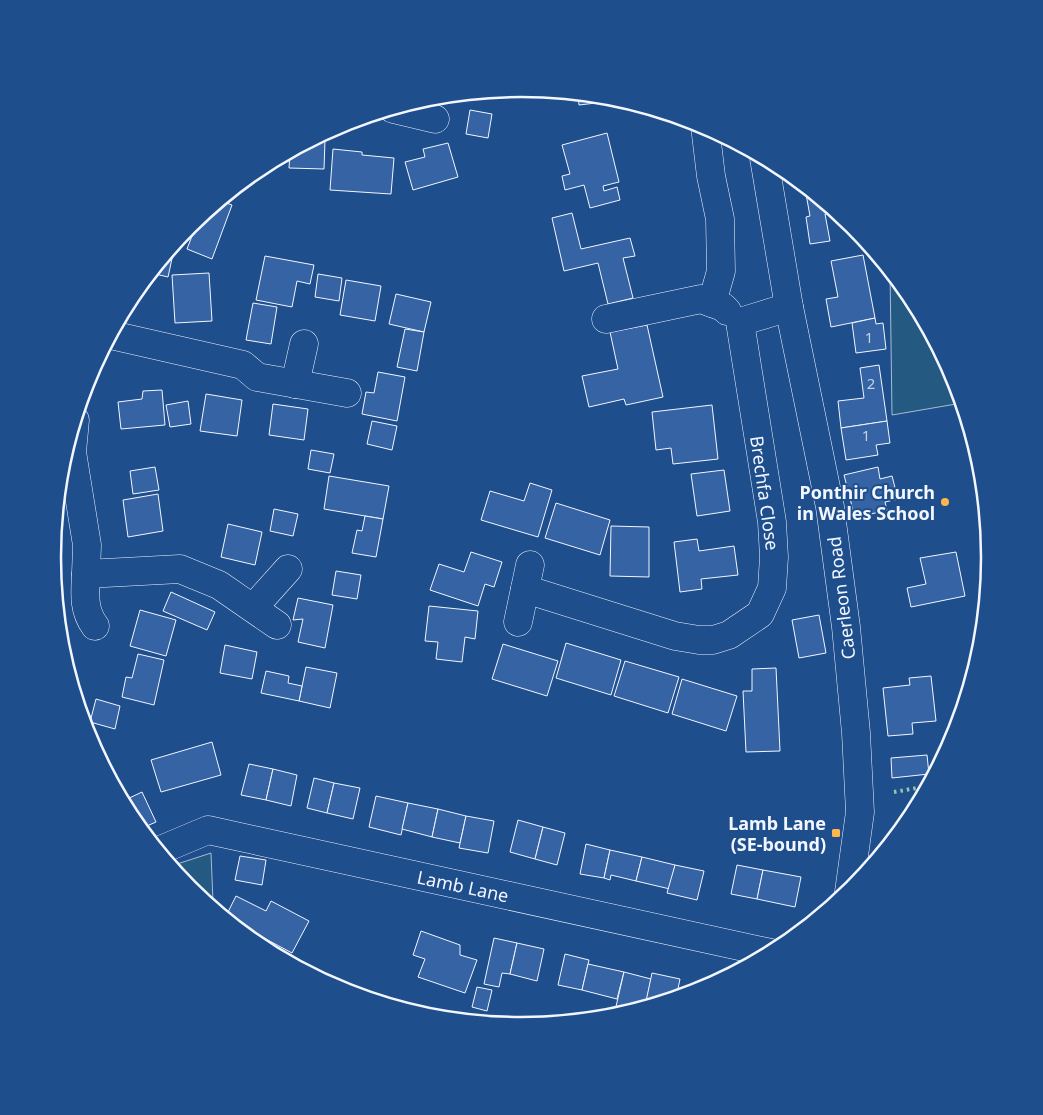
<svg xmlns="http://www.w3.org/2000/svg" width="1043" height="1115" font-family="'Noto Sans',sans-serif">
	<style>
		.green { fill: #245a82; stroke: #a8bbd7 }
		.building { fill: #3563a3; stroke: #f2f6ff }
		.lines { fill: none; stroke-linecap: round; stroke-linejoin: round }
		.minor-casing { stroke: #f2f6ff; stroke-width: 29 }
		.major-casing { stroke: #f2f6ff; stroke-width: 29 }
		.minor { stroke: #1f4e8c; stroke-width: 28 }
		.major { stroke: #1f4e8c; stroke-width: 28 }
		.hedge { stroke: #97c8a6; stroke-width: 4; stroke-dasharray: 2.5 4; stroke-linecap: butt }
		.fence { stroke: #f2f6ff; stroke-width: 1; stroke-dasharray: 6 2.5; stroke-linecap: butt }
		.poi-dot { fill: #ffb74d; stroke: #1f4e8c; stroke-width: 2 }
		.labels { text-anchor: middle; dominant-baseline: central; stroke-width: 4; stroke-linejoin: round; paint-order: stroke }
		.number-label { font-size: 15px; fill: #c3d1e8 }
		.poi-label { font-size: 18px; font-weight: bold; fill: #f2f6ff; stroke: #1f4e8c; text-anchor: end }
		.street-label { font-size: 18px; fill: #f2f6ff; stroke: #1f4e8c }
		.rim { fill: none; stroke: #f2f6ff; stroke-width: 2.5 }
	</style>
	<rect width="100%" height="100%" fill="#1f4e8c"/>
	<g class="green">
		<path d="M890,270L912,297L955,378L962,403L892,415Z"/>
		<path d="M211,853L213,902L214,909L190,889L171,866Z"/>
	</g>
	<g class="building">
		<path d="M578,94L613,98L621,100L579,105Z"/>
		<path d="M470,110L492,114L488,138L466,134Z"/>
		<path d="M607,133L619,182L603,186L604,191L617,187L620,200L590,208L584,185L565,190L562,176L570,174L562,145Z"/>
		<path d="M314,139L325,140L324,169L289,168L290,152Z"/>
		<path d="M448,143L458,177L413,190L405,162L425,157L423,149Z"/>
		<path d="M333,149L362,152V155L394,158L391,194L330,190Z"/>
		<path d="M812,192L836,212L825,214L830,241L810,244L806,217L810,216L806,194Z"/>
		<path d="M221,201L232,205L212,259L187,249L192,236L184,233L190,226Z"/>
		<path d="M572,213L581,249L630,238L635,256L623,258L633,298L608,304L598,263L564,271L552,218Z"/>
		<path d="M168,253L173,254L168,277L151,273Z"/>
		<path d="M863,255L875,318L831,327L826,299L838,297L831,261Z"/>
		<path d="M265,256L314,265L310,284L297,281L292,307L256,300Z"/>
		<path d="M209,273L212,321L175,323L172,275Z"/>
		<path d="M318,274L342,278L339,301L315,297Z"/>
		<path d="M346,280L381,286L375,321L340,315Z"/>
		<path d="M396,294L431,302L424,332L389,324Z"/>
		<path d="M253,303L277,307L271,344L246,340Z"/>
		<path d="M875,318L876,324L883,323L886,349L856,353L852,323Z"/>
		<path d="M647,325L663,397L626,405L624,399L589,407L582,376L618,369L610,332Z"/>
		<path d="M405,329L424,332L417,371L397,367Z"/>
		<path d="M879,365L887,421L841,428L838,401L864,398L860,368Z"/>
		<path d="M378,372L405,377L397,421L362,414L366,392L374,393Z"/>
		<path d="M162,390L165,425L121,429L118,402L142,399L143,391Z"/>
		<path d="M206,394L242,400L237,436L200,431Z"/>
		<path d="M188,401L191,424L170,427L166,405Z"/>
		<path d="M273,404L308,409L304,440L269,435Z"/>
		<path d="M712,405L718,459L673,464L671,448L656,450L652,412Z"/>
		<path d="M372,421L397,426L392,450L367,444Z"/>
		<path d="M887,421L890,443L876,445L878,455L846,460L841,428Z"/>
		<path d="M311,450L334,454L330,473L308,469Z"/>
		<path d="M155,467L159,490L133,494L130,471Z"/>
		<path d="M878,467L880,479L892,476L898,499L885,502L887,510L855,518L844,475Z"/>
		<path d="M724,470L730,511L697,516L691,474Z"/>
		<path d="M329,476L389,486L383,519L324,509Z"/>
		<path d="M530,483L552,490L538,537L481,520L490,491L524,501Z"/>
		<path d="M158,494L163,531L128,537L123,500Z"/>
		<path d="M556,503L610,520L600,555L545,538Z"/>
		<path d="M274,509L298,514L293,536L270,531Z"/>
		<path d="M365,516L383,519L376,557L352,553L357,530L362,531Z"/>
		<path d="M228,524L262,532L255,565L221,557Z"/>
		<path d="M611,526L649,527V577L610,576Z"/>
		<path d="M697,539L699,551L734,546L738,575L701,579L702,589L680,592L674,542Z"/>
		<path d="M471,552L502,562L494,587L485,584L478,606L430,590L439,564L464,572Z"/>
		<path d="M956,552L965,596L911,607L907,588L926,584L920,558Z"/>
		<path d="M336,571L361,575L357,599L332,595Z"/>
		<path d="M171,592L215,612L207,630L163,611Z"/>
		<path d="M298,598L333,605L325,648L298,642L303,619L293,620Z"/>
		<path d="M429,606L478,611L475,639L465,637L462,662L436,659L438,642L425,641Z"/>
		<path d="M140,610L176,620L166,656L130,646Z"/>
		<path d="M819,615L826,653L799,658L792,620Z"/>
		<path d="M566,643L621,660L611,695L556,678Z"/>
		<path d="M503,644L558,661L547,696L492,679Z"/>
		<path d="M225,645L257,652L252,679L220,673Z"/>
		<path d="M138,654L164,660L154,705L122,697L126,677L132,678Z"/>
		<path d="M625,661L679,677L668,713L614,696Z"/>
		<path d="M306,667L337,673L330,708L299,701Z"/>
		<path d="M776,668L780,751L746,752L743,691H752V669Z"/>
		<path d="M266,671L289,676L288,683L302,686L299,701L261,693Z"/>
		<path d="M931,676L936,721L912,723L913,734L888,736L883,688L910,685L909,678Z"/>
		<path d="M682,679L737,696L726,731L672,714Z"/>
		<path d="M96,699L120,706L115,729L90,722Z"/>
		<path d="M212,742L221,775L161,792L151,760Z"/>
		<path d="M927,755L929,774L892,778L891,758Z"/>
		<path d="M249,764L273,769L266,800L241,795Z"/>
		<path d="M273,769L297,775L291,806L266,800Z"/>
		<path d="M314,778L334,783L327,813L307,808Z"/>
		<path d="M334,783L360,788L353,819L327,813Z"/>
		<path d="M142,792L156,822L140,829L131,818L123,801Z"/>
		<path d="M376,796L408,803L401,835L369,827Z"/>
		<path d="M408,803L438,809L432,837L402,829Z"/>
		<path d="M438,809L466,816L460,843L432,837Z"/>
		<path d="M466,816L494,821L488,853L459,848Z"/>
		<path d="M518,820L543,827L535,859L510,852Z"/>
		<path d="M543,827L565,833L557,865L535,859Z"/>
		<path d="M586,844L610,850L604,878L580,874Z"/>
		<path d="M610,850L642,857L636,881L611,875L610,880L604,878Z"/>
		<path d="M240,856L266,860L262,885L235,880Z"/>
		<path d="M642,857L675,865L670,889L636,881Z"/>
		<path d="M675,865L704,871L697,900L667,893Z"/>
		<path d="M737,865L763,870L757,899L731,894Z"/>
		<path d="M763,870L801,877L795,907L757,899Z"/>
		<path d="M236,896L266,911L271,901L309,921L292,953L249,930L246,935L225,918Z"/>
		<path d="M421,931L460,945V955L477,960L465,993L418,977L425,959L413,955Z"/>
		<path d="M494,938L517,943L510,974L502,973L499,987L484,984Z"/>
		<path d="M517,943L544,949L537,981L510,974Z"/>
		<path d="M565,954L589,960L582,990L558,985Z"/>
		<path d="M588,964L624,972L617,999L582,990Z"/>
		<path d="M624,972L651,979L645,1008L618,1016L614,1015Z"/>
		<path d="M652,973L680,979L676,998L649,1007L645,1006Z"/>
		<path d="M477,987L492,990L487,1011L472,1007Z"/>
	</g>
	<g class="lines">
		<defs>
			<g id="minor">
				<path d="M393,109L435,119"/>
				<path d="M705,126L711,176L720,219L721,271L712,303"/>
				<path d="M606,319L701,299L723,307L727,311"/>
				<path d="M111,335L243,365L257,377L347,393"/>
				<path d="M295,384L304,344"/>
				<path d="M75,420L72,452L87,545L86,574L180,569L219,585L277,625"/>
				<path d="M86,574C85,593 83,610 95,626"/>
				<path d="M525,589L675,636L699,640H713L729,635L760,614L772,588L774,557L772,522L740,322L789,307"/>
				<path d="M253,608L288,569"/>
				<path d="M518,622L530,565"/>
				<path d="M158,851L208,830L771,953"/>
			</g>
			<path id="major" d="M764,158L789,307L830,507L846,627L856,733L860,812L849,892"/>
		</defs>
		<use href="#minor" class="minor-casing"/>
		<use href="#major" class="major-casing"/>
		<use href="#minor" class="minor"/>
		<use href="#major" class="major"/>
		<path class="hedge" d="M894,792L928,786"/>
		<path class="fence" d="M929,774L936,773"/>
	</g>
	<g class="poi-dot">
		<circle cx="945" cy="502" r="5"/>
		<rect x="831" y="828" width="10" height="10" rx="2.5"/>
	</g>
	<g class="labels">
		<g class="number-label">
			<text x="869" y="337">1</text>
			<text x="871" y="383">2</text>
			<text x="866" y="435">1</text>
		</g>
		<g class="poi-label">
			<text x="935" y="492">Ponthir Church<tspan x="935" dy="21">in Wales School</tspan></text>
			<text x="826" y="823">Lamb Lane<tspan x="826" dy="21">(SE-bound)</tspan></text>
		</g>
		<g class="street-label">
			<text transform="translate(765 493) rotate(82)">Brechfa Close</text>
			<text transform="translate(841 598) rotate(-97)">Caerleon Road</text>
			<text transform="translate(463 886) rotate(12)">Lamb Lane</text>
		</g>
	</g>
	<path d="M0 0H1043V1115H0ZM61 557a460 460 0 1 1 920 0a460 460 0 1 1-920 0Z" fill="#1f4e8c" fill-rule="evenodd"/>
	<path class="rim" d="M61 557a460 460 0 1 1 920 0a460 460 0 1 1-920 0Z"/>
</svg>
